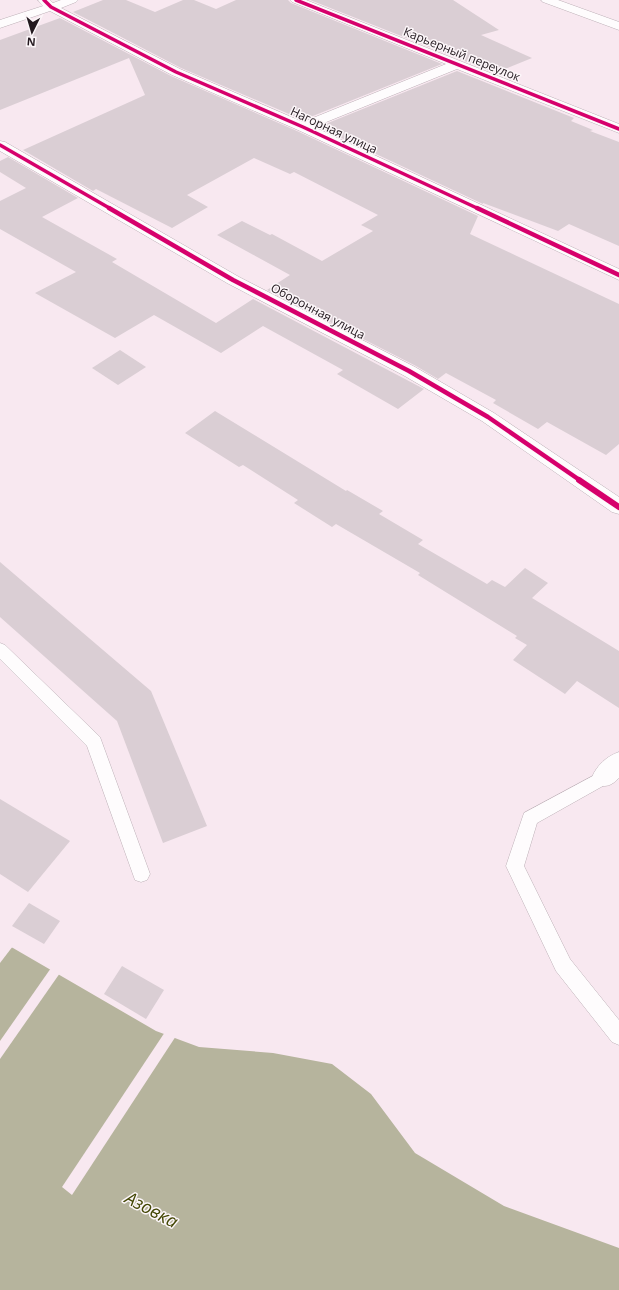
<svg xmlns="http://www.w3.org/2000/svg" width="619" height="1290" font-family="'Open Sans',sans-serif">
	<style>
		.water { fill: #b6b49d }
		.pier { fill: #f8e8f0 }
		.building { fill: #daced4 }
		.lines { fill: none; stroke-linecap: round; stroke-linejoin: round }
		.lane-casing { stroke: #bdb0b7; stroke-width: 1 }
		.street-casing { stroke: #bdb0b7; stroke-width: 1 }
		.lane { fill: #fefcfd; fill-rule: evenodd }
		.street { fill: #fefcfd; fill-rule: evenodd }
		.cycleway-far2-casing { stroke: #fcf6f9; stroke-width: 5 }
		.cycleway-far1-casing { stroke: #fcf6f9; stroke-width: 6 }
		.cycleway-casing { stroke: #fcf6f9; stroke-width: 8 }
		.cycleway-far2 { stroke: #d6006c; stroke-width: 3.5 }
		.cycleway-far1 { stroke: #d6006c; stroke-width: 4.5 }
		.cycleway { stroke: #d6006c; stroke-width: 6 }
		.labels { text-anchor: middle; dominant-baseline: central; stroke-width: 3; stroke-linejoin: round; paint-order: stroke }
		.far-street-label { font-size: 12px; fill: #23191f; stroke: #fcf6f9 }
		.near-water-label { font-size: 18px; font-style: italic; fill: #444806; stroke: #fcf6f9 }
	</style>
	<rect width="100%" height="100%" fill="#f8e8f0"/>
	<path class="water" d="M0,942L13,948L156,1031L199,1047L273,1053L332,1064L371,1094L415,1153L504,1206L619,1248V1290H0Z"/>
	<g class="pier">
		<path d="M0,940L13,946L0,963Z"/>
		<path d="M51,968L60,973L0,1059V1041Z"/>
		<path d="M165,1032L176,1036L72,1195L62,1187Z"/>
	</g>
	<g class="building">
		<path d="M103,0H126L155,12L183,0H194L216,9L236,0H288L291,3L442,64L303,120L181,68L73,12Z"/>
		<path d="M310,0H453L499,30L481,35L532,58L495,73Z"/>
		<path d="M60,18L171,76L297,131L478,216L470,234L619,304V444L606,455L547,422L538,429L493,403L496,400L446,373L438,379L416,366L267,290L290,275L217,235L242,221L270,235L272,234L322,261L373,231L361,225L378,215L294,172L290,174L254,158L187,195L208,207L172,228L96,189L93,191L23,150L145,95L129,58L0,110V40Z"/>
		<path d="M457,71L574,118L571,121L593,130L590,131L619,142V246L569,224L558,231L483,203V204L318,127Z"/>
		<path d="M8,157L78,198L42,217L117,259L112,262L216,323L253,299L424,389L398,409L337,374L343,370L263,326L221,353L154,315L115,338L35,293L76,272L0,229V201L26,188L0,172V161Z"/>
		<path d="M120,350L146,367L118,385L92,368Z"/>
		<path d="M215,411L346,491L347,490L383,511L379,514L423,540L418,544L487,584L492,580L505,587L525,568L548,583L532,598L619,651V708L577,681L565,694L513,660L527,645L515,638L517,636L418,575L420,573L336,524L332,527L294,503L298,500L243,465L239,467L185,433Z"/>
		<path d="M0,562L151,691L207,826L163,843L117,721L0,617Z"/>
		<path d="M0,799L70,841L28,892L0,874Z"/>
		<path d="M29,903L60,921L44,944L12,926Z"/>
		<path d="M122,966L164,990L146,1019L104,994Z"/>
	</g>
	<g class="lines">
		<defs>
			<g id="lane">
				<path d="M0,643L5,645L100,737L150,874L147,880L141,882L135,880L87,746L0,659Z"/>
				<path d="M604,770L610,772L612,777L610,782L537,823L524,866L570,959L619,1020V1045L612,1042L556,971L506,866L524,813Z"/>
			</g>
			<g id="street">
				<path d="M38,0H50L53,3L61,0H78L76,2L61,8L180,69L303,122L446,64L292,2L290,0H306L619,124V133L457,69L314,127L619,269V280L298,130L172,75L50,11L0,28V20L43,6Z"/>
				<path d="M541,0H558L619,22V30L543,2Z"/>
				<path d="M0,141L5,142L239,277L415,367L494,413L619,497V514L612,512L482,421L403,375L227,283L0,151Z"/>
				<path d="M619,752V778C611,786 606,788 595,784L592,777C597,765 607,756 619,752Z"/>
			</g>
		</defs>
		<use href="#lane" class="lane-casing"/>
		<use href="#street" class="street-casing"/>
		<use href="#lane" class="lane"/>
		<use href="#street" class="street"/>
		<defs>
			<g id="cycleway-far2">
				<path d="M44,0L51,7L176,72L303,127L479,209"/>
				<path d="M296,0L619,129"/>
				<path d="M0,145L111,209"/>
			</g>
			<g id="cycleway-far1">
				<path d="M109,208L233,280L409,371L488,417L581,481"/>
				<path d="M477,208L619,275"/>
			</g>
			<path id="cycleway" d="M579,480L619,507"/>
		</defs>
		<use href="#cycleway-far2" class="cycleway-far2-casing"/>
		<use href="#cycleway-far1" class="cycleway-far1-casing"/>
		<use href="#cycleway" class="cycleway-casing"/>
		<use href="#cycleway-far2" class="cycleway-far2"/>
		<use href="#cycleway-far1" class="cycleway-far1"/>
		<use href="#cycleway" class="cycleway"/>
	</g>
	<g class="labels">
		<g class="far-street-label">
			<text transform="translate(462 54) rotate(22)">Карьерный переулок</text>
			<text transform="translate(334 130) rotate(25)">Нагорная улица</text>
			<text transform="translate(318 311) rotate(28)">Оборонная улица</text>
		</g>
		<g class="near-water-label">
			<text transform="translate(152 1209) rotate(28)">Азовка</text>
		</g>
	</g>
	<g transform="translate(32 32) rotate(185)" stroke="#fcf6f9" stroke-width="3" paint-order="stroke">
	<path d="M0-3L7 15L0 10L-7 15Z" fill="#23191f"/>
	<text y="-6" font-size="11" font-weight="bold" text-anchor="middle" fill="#23191f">N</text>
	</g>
</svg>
